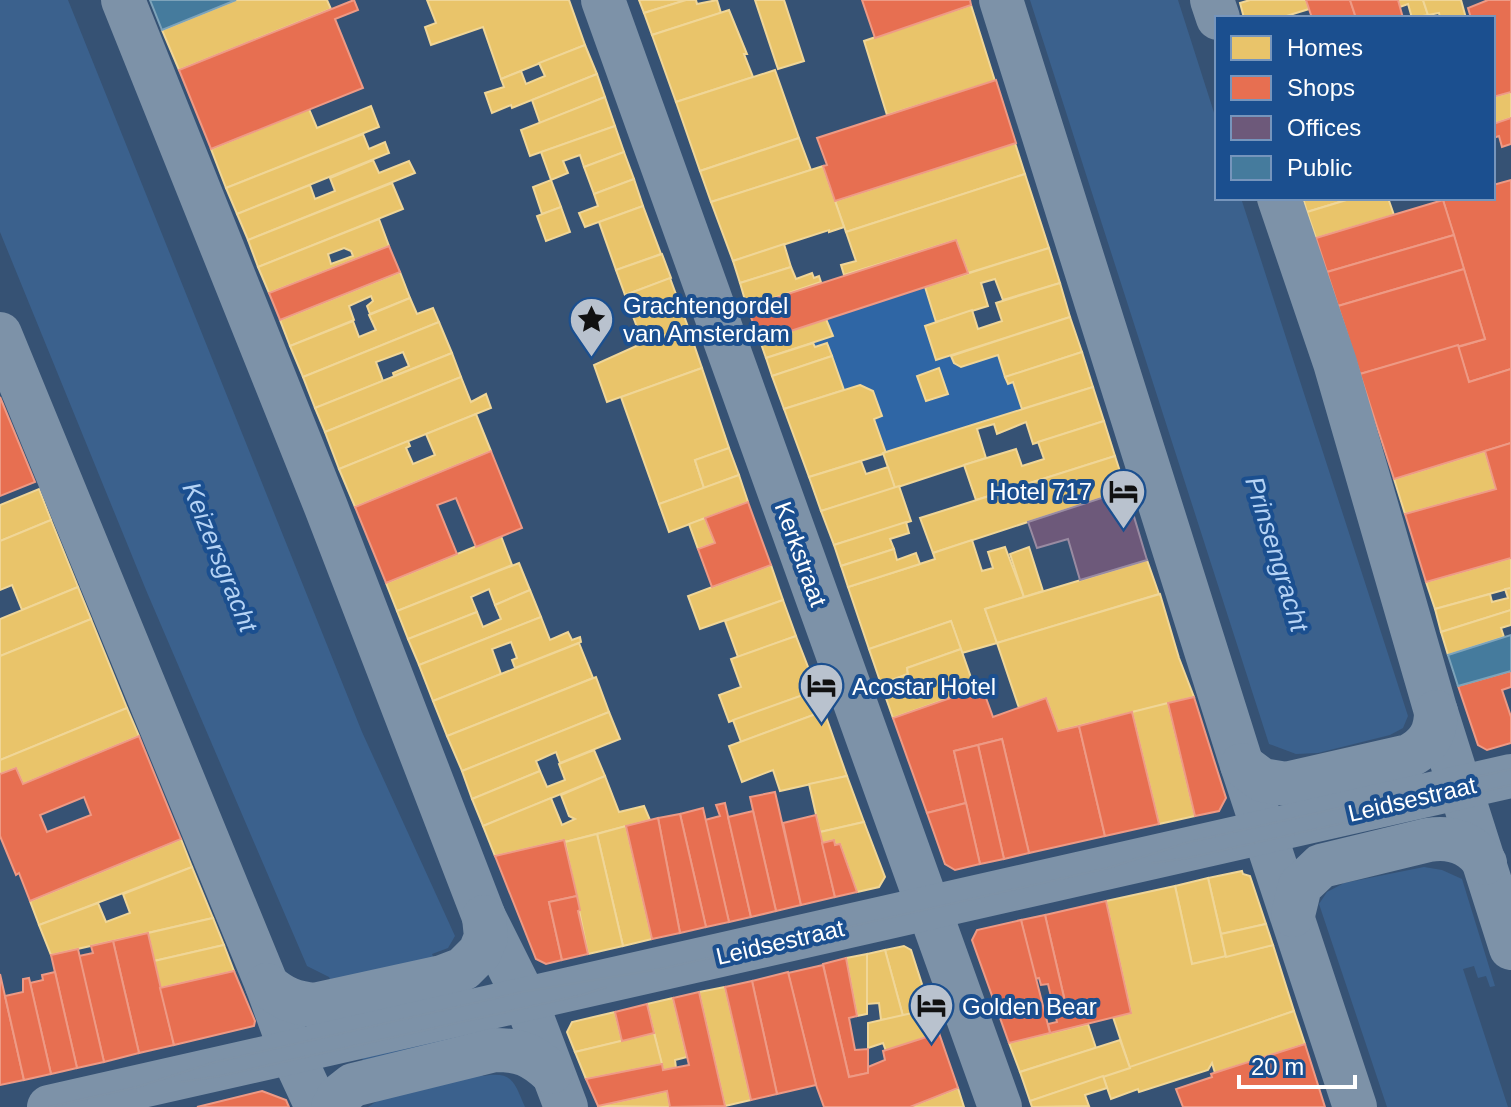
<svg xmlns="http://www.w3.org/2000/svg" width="1511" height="1107" font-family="Arial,sans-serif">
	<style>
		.green { fill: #2f66a5 }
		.water { fill: #3b618d }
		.homes { fill: #e9c46a; stroke: #f0d697; stroke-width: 2; fill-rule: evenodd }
		.shops { fill: #e76f51; stroke: #ee9a85; stroke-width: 2; fill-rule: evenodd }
		.offices { fill: #6d597a; stroke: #998ba2; stroke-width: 2 }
		.public { fill: #457b9d; stroke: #7da3ba; stroke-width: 2 }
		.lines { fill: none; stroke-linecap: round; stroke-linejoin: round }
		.street { stroke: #7d92a8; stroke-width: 44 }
		.tram { stroke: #7e92a7; stroke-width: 2 }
		.labels { text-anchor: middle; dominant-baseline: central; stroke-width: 8; stroke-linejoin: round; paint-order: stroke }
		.poi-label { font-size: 24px; fill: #fff; stroke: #1b4f8f; text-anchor: start }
		.street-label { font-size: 24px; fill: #fff; stroke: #1b4f8f }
		.water-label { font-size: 26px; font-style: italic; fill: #b5d3f5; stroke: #1b4f8f }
	</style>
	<rect width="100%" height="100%" fill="#365274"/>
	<path class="green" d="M925,287L936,322L925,326L936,360L951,356L954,363L961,367L998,355L1007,384L1013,382L1022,409L886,453L874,419L882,416L873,391L860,385L844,390L827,343L815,347L813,343L832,336L826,319Z"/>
	<g class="water">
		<path d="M0,0H68L362,732L455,936L448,948L432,954L483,1076C513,1071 514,1082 525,1107H368L379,1100L329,977L307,966L146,590L0,232Z"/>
		<path d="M1030,0H1178L1217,122V198H1241L1408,716L1403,728L1390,735L1318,753L1296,754L1269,744Z"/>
		<path d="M1424,867L1442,870L1462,879L1495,986L1490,987L1486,976L1478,978L1474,966L1463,969L1508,1107H1387L1319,904L1327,892L1344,883Z"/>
	</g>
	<g class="homes">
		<path d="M236,0H327L331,9L179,70L162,30Z"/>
		<path d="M427,0H569L585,45L501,79L483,27L431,45L425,27L436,23Z"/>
		<path d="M639,0H686L644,13Z"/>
		<path d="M686,0H696L697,4L717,0L721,13L652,35L644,13Z"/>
		<path d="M755,0H784L804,61L778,69Z"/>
		<path d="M1250,0H1306L1309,9L1280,18H1244L1240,3Z"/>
		<path d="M1398,0H1423L1428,15L1412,18L1408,4L1400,7Z"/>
		<path d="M1423,0H1461L1466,18H1440L1439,13L1428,15Z"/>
		<path d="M971,5L995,81L887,115L864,41Z"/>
		<path d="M729,10L747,54H744L753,77L676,102L652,35Z"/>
		<path d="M585,45L597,74L512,108L511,105L492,113L485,93L504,87L501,79L521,71L526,84L545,76L539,63Z"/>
		<path d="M775,70L799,138L700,171L676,102Z"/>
		<path d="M597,74L605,97L540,123L532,100Z"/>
		<path d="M1511,92V118L1493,124V97Z"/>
		<path d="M605,97L615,126L530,156L521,130Z"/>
		<path d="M371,106L379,127L226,188L211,149L309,109L317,128Z"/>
		<path d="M615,126L624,152L584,167L580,155L563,161L568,173L551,180L541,152Z"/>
		<path d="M363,134L369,149L385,142L389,153L237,214L226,188Z"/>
		<path d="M799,138L811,170L711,202L700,171Z"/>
		<path d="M1015,143L1025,174L846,232L835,201Z"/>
		<path d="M624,152L634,179L594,194L584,167Z"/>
		<path d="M373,160L379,173L409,161L415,173L248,240L237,214L310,185L315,199L335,191L330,178Z"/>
		<path d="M823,166L844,227L829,232V230L733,261L711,202Z"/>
		<path d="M1025,174L1049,248L968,273L956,240L844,275L841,265L856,261L846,232Z"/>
		<path d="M634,179L643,206L585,227L579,213L598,206L594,194Z"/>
		<path d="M551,180L561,207L542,214L533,187Z"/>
		<path d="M392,183L403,209L258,267L248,240Z"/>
		<path d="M1303,198H1353L1307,212Z"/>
		<path d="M1353,198H1388L1394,215L1316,238L1307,212Z"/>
		<path d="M643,206L661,254L616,270L599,222Z"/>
		<path d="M561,207L570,232L546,241L537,216Z"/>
		<path d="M379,219L389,246L269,293L258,267ZM344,248L351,251L353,256L331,264L328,254Z"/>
		<path d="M784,244L791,267L740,283L733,261Z"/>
		<path d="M1049,248L1060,283L1003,300L995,279L981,283L988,306L936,322L925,287Z"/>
		<path d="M662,254L671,278L625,295L616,270Z"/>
		<path d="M791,267L796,279L812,273L814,278L819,276L821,282L747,307L740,283Z"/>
		<path d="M400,272L410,298L370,314L367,306L373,301L371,296L349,306L354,320L290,346L280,320Z"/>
		<path d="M670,278L688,327L643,343L625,295Z"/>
		<path d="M1060,283L1070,317L936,360L925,326L972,310L978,329L1002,321L996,303Z"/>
		<path d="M410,298L417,314L433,308L439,322L303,377L290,346L353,321L359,337L376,330L369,315Z"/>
		<path d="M1070,317L1082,352L1005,377L998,355L961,367L954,363L951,356Z"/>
		<path d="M826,319L833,336L766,358L760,341Z"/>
		<path d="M439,322L452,353L394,376L393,373L409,366L403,352L376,362L383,381L315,408L303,377Z"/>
		<path d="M688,327L702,368L607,402L594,365L643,343Z"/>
		<path d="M813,343L815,347L827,343L832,356L772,376L766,358Z"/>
		<path d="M1082,352L1093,387L1022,409L1013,382L1008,384L1005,377Z"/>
		<path d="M452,353L461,377L325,432L315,408Z"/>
		<path d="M832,356L844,390L784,409L772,376Z"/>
		<path d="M702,368L729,448L695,460L704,488L659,504L621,397Z"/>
		<path d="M939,368L948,394L926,401L917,376Z"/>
		<path d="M461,377L471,402L486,394L491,408L339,469L325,432Z"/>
		<path d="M860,385L873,391L882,416L874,419L886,453L809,477L784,409Z"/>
		<path d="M1093,387L1104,421L1033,444L1026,422L997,434L994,424L977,429L986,458L895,488L883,453Z"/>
		<path d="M476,414L491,451L355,507L339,469L408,441L410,446L406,448L413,464L435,455L426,434Z"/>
		<path d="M1104,421L1115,456L976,500L964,465L1016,449L1022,466L1044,459L1038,442Z"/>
		<path d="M729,448L739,475L704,488L695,460Z"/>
		<path d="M1485,451L1496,489L1405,514L1394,479Z"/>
		<path d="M1115,456L1126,490L933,553L920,518Z"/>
		<path d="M861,461L866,474L888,467L895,488L821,511L809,477Z"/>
		<path d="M739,475L748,502L669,532L659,504Z"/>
		<path d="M899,486L911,521L834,545L821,511Z"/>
		<path d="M39,489L51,520L0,541V505Z"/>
		<path d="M705,518L715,543L698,549L689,524Z"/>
		<path d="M51,520L78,587L22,610L12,585L0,590V541Z"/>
		<path d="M906,522L909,533L890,539L894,549L841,566L834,545Z"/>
		<path d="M501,536L512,565L397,611L386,583Z"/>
		<path d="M972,540L982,571L993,568L988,552L1005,547L1024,597L985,609L997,643L962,653L951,621L869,649L848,587L935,559L933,553Z"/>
		<path d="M1029,547L1043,591L1024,597L1010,554Z"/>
		<path d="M894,549L897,560L916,553L920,564L848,587L841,566Z"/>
		<path d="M1511,558V588L1435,609L1426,582Z"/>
		<path d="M1147,560L1159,594L997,643L985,609Z"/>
		<path d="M519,563L530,590L495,605L489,589L471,597L477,612L408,639L397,611Z"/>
		<path d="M771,565L783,600L700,629L688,596Z"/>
		<path d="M78,587L91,619L0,656V619Z"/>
		<path d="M1511,588V610L1441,632L1435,609L1490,594L1492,602L1508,598L1505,589Z"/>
		<path d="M530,590L541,617L419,665L408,639L477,612L483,627L501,619L495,605Z"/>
		<path d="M1160,594L1179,658L1194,697L1058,731L1046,698L1019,708L997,643Z"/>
		<path d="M783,600L796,636L738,657L725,621Z"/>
		<path d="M1511,610V625L1501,628L1504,637L1448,655L1441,632Z"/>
		<path d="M541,617L550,640L568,632L572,640L580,637L581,642L515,668L512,660L517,658L511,642L492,649L501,674L433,701L419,665Z"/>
		<path d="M91,619L127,708L0,760V656Z"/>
		<path d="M951,621L961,649L907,668L908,674L881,684L869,649Z"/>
		<path d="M796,636L817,690L729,722L719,695L741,687L731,659Z"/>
		<path d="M579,643L593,678L447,736L433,701Z"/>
		<path d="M961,649L975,689L893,718L881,684L908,674L907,668Z"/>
		<path d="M596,677L609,712L462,771L447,736Z"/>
		<path d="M817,690L824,711L741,742L733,720Z"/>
		<path d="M1168,703L1195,816L1159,824L1132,712Z"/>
		<path d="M127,708L139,736L23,784L16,768L0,774V760Z"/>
		<path d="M824,711L847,776L780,791L773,770L742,782L729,746Z"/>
		<path d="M609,712L620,739L560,763L556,752L536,761L540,771L472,799L462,771Z"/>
		<path d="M594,750L605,776L483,826L472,799L540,771L547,787L565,780L559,764Z"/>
		<path d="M605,776L619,812L644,806L650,820L565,842L564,840L495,856L483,826L551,798L562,825L575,819L569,816L561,795Z"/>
		<path d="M847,776L864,822L820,832L809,784Z"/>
		<path d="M864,822L885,877L879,887L857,892L840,844L835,845L834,840L822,843L820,832Z"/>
		<path d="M626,826L652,939L623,946L597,834Z"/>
		<path d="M597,834L623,946L588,954L565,842Z"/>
		<path d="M181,839L192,867L39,925L30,901Z"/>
		<path d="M192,867L213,918L51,955L39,925L98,903L106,922L130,913L123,894Z"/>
		<path d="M1242,871L1243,874L1250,876L1266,924L1221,934L1208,878Z"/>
		<path d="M1208,878L1226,957L1192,964L1175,886Z"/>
		<path d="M1175,886L1192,964L1273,945L1294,1011L1130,1068L1113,1017L1131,1013L1106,901Z"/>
		<path d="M213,918L224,945L154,961L148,933Z"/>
		<path d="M1266,924L1273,945L1226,957L1221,934Z"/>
		<path d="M224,945L234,971L160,988L154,961Z"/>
		<path d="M904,946L911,950L930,1009L903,1016L885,950Z"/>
		<path d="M885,950L903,1016L881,1020L879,1003L867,1004V954Z"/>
		<path d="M867,954V1014L857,1016L846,958Z"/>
		<path d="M725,987L751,1100L725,1106L699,992Z"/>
		<path d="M673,998L687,1057L675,1060L676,1068L663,1070L647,1004Z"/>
		<path d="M930,1009L939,1033L886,1051L883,1043L868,1048V1023Z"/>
		<path d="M1294,1011L1305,1044L1215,1073L1212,1063L1208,1070L1139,1092L1138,1089L1111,1099L1103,1076Z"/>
		<path d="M615,1012L622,1041L575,1052L567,1032L572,1022Z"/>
		<path d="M1088,1024L1096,1048L1020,1072L1009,1043Z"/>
		<path d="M654,1033L662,1064L586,1079L575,1052Z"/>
		<path d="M1120,1040L1130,1068L1030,1101L1020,1072Z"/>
		<path d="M1103,1076L1107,1088L1085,1095L1089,1106L1032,1107L1030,1101Z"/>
		<path d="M958,1088L964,1107H910Z"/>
		<path d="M667,1091L670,1107L597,1106H598Z"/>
	</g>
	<g class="shops">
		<path d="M354,0L358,10L335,19L363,88L211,149L179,70Z"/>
		<path d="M862,0H970L971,5L875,38Z"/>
		<path d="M1306,0H1350L1356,18H1312Z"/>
		<path d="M1350,0H1398L1403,18H1356Z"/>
		<path d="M1488,0H1511V92L1493,97V18H1471L1468,8Z"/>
		<path d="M996,80L1016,143L835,201L823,166L827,165L817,138Z"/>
		<path d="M1511,118V144L1502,147L1499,136L1493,138V124Z"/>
		<path d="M1511,180V369L1469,382L1458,347L1485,339L1443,200L1493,198V185Z"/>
		<path d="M1443,200L1454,235L1327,272L1316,238Z"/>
		<path d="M1454,235L1464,269L1338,306L1327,272Z"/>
		<path d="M956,240L968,273L760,341L747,307Z"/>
		<path d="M389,246L400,272L280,320L269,293Z"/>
		<path d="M1464,269L1485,339L1360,374L1338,306Z"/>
		<path d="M1458,345L1469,382L1511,369V443L1394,479L1360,374Z"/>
		<path d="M0,397L35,482L0,496Z"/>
		<path d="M1511,443V558L1426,582L1405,514L1496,489L1485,451Z"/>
		<path d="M491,451L522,528L476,547L456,498L437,505L457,554L386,583L355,507Z"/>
		<path d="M748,502L771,565L712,587L698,549L715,543L705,518Z"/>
		<path d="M1511,671V687L1502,690L1511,717V743L1487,750L1478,745L1458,686Z"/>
		<path d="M982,687L993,717L1046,698L1058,731L1079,726L1105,836L1029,853L1002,739L954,751L966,803L927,813L893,718Z"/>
		<path d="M1194,697L1226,798L1219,811L1195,816L1168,703Z"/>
		<path d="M1132,712L1159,824L1105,836L1079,726Z"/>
		<path d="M139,736L181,839L30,901L19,873L16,875L0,836V774L16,768L23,784ZM84,797L91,815L47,832L40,815Z"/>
		<path d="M1002,739L1029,853L1004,859L978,745Z"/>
		<path d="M978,745L1004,859L980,864L954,751Z"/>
		<path d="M775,792L801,905L776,911L750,797Z"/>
		<path d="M725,803L751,917L729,922L705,820L720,816L716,805Z"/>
		<path d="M966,803L980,864L955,870L945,864L927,813Z"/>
		<path d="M703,808L729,922L706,927L680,814Z"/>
		<path d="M753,811L776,911L751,917L728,817Z"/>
		<path d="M680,814L706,927L680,933L658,818Z"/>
		<path d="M816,815L835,897L801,905L783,823Z"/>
		<path d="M658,818L680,933L652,939L626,826Z"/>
		<path d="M564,840L577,896L549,902L562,960L546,964L536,959L495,856Z"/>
		<path d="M834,840L835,845L840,844L857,892L835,897L822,843Z"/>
		<path d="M577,896L580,910L578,911L588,954L562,960L549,902Z"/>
		<path d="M1106,901L1131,1013L1050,1033L1048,1024L1057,1022L1054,1009L1066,1006L1045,915Z"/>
		<path d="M1045,915L1066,1006L1054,1009L1048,984L1041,985L1039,978L1035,979L1021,920Z"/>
		<path d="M1021,920L1050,1033L1009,1043L972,940L977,930Z"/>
		<path d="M148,933L174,1045L139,1053L113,941Z"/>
		<path d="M113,941L139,1053L104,1062L79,956L93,953L91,946Z"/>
		<path d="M78,949L104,1062L77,1068L51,955Z"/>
		<path d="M846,958L857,1016L849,1018L855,1050L868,1049V1073L849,1077L823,964Z"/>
		<path d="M823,965L849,1077L868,1073V1067L885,1060L883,1051L939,1033L958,1088L910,1107H824L816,1085L788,973Z"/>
		<path d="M234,971L255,1021L254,1026L174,1045L160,988Z"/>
		<path d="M55,972L77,1068L51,1074L30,983L43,980L42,975Z"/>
		<path d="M788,972L816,1085L777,1094L752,981Z"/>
		<path d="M0,974L24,1080L0,1085Z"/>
		<path d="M29,978L51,1074L24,1080L5,996L23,992V979Z"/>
		<path d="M752,981L777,1094L751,1100L725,987Z"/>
		<path d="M699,992L725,1106L670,1107L667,1091L598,1106L586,1079L662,1064L663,1070L689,1065L673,998Z"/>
		<path d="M647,1004L654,1033L622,1041L615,1012Z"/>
		<path d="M1305,1044L1325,1107H1183L1176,1089L1212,1077L1211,1074Z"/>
		<path d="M262,1091L286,1100L289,1107H197Z"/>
	</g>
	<path class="offices" d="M1126,490L1147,560L1080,580L1068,539L1037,548L1028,522Z"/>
	<g class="public">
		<path d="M150,0H236L162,30Z"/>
		<path d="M1511,635V671L1458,686L1448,655Z"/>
	</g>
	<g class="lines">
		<g class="street">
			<path d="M123,0L326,507L484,917L525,999L566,1107"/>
			<path d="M603,0L1000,1107"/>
			<path d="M1001,0L1242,765L1355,1107"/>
			<path d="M1212,0L1218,18"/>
			<path d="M1279,198L1335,363L1436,712L1511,948"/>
			<path d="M0,334L267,985L291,1051L317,1107"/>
			<path d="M1242,765L1262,780L1286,784L1409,756C1428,746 1436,733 1436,712"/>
			<path d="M1293,915L1300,886L1321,866L1428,840C1451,836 1472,843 1485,863"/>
			<path d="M267,985C282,998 294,1003 314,1005L442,977L463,969L480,952L486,937L484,917"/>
			<path d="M49,1107L1511,776"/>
			<path d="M333,1107L339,1096L353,1085L495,1050C521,1050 532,1055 551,1072"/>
		</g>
		<g class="tram">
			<path d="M1152,863L1188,858L1511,785"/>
			<path d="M181,1082L220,1076L582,995L606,987"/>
			<path d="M49,1107L137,1087L215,1062L290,1045L522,992L660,969L928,909L1108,868L1189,842L1511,769"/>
		</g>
	</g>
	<defs>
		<symbol id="sight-pin" viewBox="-11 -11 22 30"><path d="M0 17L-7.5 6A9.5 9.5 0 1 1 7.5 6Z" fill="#b9c2ce" stroke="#1b4f8f"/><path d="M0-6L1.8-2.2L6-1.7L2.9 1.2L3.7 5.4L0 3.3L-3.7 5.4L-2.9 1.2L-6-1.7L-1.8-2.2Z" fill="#111"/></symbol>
		<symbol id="hotel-pin" viewBox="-11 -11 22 30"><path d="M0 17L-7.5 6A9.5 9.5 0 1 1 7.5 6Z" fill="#b9c2ce" stroke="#1b4f8f"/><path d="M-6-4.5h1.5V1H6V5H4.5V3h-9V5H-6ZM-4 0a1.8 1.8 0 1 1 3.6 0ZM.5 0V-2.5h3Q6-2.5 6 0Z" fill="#111"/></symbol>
	</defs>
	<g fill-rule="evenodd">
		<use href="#sight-pin" x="566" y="294" width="51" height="69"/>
		<use href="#hotel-pin" x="1098" y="466" width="51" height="69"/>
		<use href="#hotel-pin" x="796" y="660" width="51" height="69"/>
		<use href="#hotel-pin" x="906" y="980" width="51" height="69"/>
	</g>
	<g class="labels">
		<g class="poi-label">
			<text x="623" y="305">Grachtengordel<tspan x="623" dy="28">van Amsterdam</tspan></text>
			<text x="1092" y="491" text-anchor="end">Hotel 717</text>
			<text x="852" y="686">Acostar Hotel</text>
			<text x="962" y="1006">Golden Bear</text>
		</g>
		<g class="street-label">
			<text transform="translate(801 554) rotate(70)">Kerkstraat</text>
			<text transform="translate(1412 799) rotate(-13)">Leidsestraat</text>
			<text transform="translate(780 942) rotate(-13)">Leidsestraat</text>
		</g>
		<g class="water-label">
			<text transform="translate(1277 554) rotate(73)">Prinsengracht</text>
			<text transform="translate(220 557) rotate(68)">Keizersgracht</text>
		</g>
	</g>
	<rect x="1215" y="16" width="280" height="184" fill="#1b4f8f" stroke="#7695bc" stroke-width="2"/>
	<rect x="1231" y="36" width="40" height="24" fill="#e9c46a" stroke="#7695bc" stroke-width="2"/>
	<text x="1287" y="56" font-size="24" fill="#ffffff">Homes</text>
	<rect x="1231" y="76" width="40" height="24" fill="#e76f51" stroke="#7695bc" stroke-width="2"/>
	<text x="1287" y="96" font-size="24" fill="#ffffff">Shops</text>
	<rect x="1231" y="116" width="40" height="24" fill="#6d597a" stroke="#7695bc" stroke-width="2"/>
	<text x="1287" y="136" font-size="24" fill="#ffffff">Offices</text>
	<rect x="1231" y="156" width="40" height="24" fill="#457b9d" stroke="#7695bc" stroke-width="2"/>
	<text x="1287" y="176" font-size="24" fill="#ffffff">Public</text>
	<path d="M1239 1075v12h116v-12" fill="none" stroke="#ffffff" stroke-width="4"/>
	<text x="1251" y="1075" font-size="24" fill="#ffffff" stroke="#1b4f8f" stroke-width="6" paint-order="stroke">20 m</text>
</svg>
